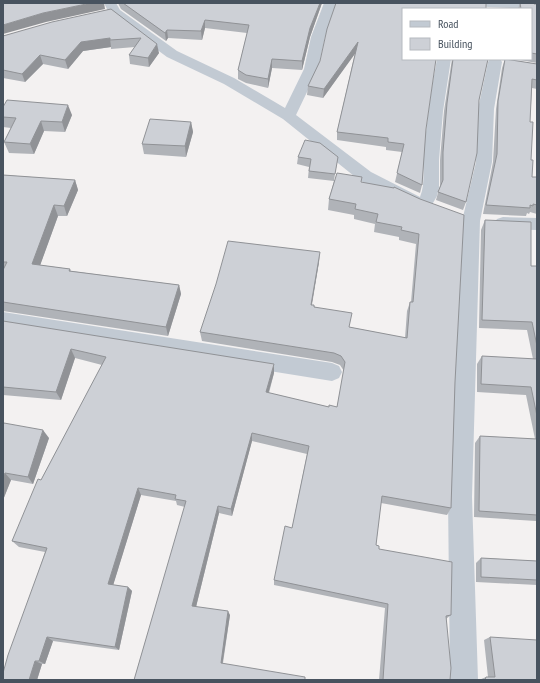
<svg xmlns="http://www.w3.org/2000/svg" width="540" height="683" font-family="'PT Sans Narrow',sans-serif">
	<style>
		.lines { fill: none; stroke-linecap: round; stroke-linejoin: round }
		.minor { fill: #c2cad3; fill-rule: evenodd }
		.wall { fill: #b0b3b8 }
		.shaded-wall { fill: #909296 }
		.building { fill: #cdd0d6; stroke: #909296 }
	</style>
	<rect width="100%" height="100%" fill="#f3f1f1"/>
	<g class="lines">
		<g class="minor">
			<path d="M104,3H116L120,10L177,51L234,78L285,108L304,69L311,37L324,3H336L325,37L318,69L296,115L371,172L420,197C426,183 422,165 424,151C427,120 431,90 437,59H451L443,111L439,160V188L437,196L430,208L424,210L418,208L416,204L407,203L359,180L283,119L224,84L167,57L110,15Z"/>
			<path d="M482,3L537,4V12L531,11V9L488,7L483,6Z"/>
			<path d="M490,59H500L502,62L494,109L492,162L480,221L472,497L478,680H450L448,497L462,221L476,162L478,109L488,62Z"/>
			<path d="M503,217L537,218V230L503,229L497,227L494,223L497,219Z"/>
			<path d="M3,312L332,363L339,366L342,372L339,378L332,381L3,328Z"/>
		</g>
	</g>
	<g class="wall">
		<path d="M118,3H322L310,37L302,70L272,68L268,88L246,83L238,79V70L247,33L205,28L202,40L168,38L166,41L121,9Z"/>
		<path d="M520,3H533L534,4H537V63L515,59H531V9H518Z"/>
		<path d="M111,9L159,53L149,67L130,64L129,55L135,47L111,49V47L83,51L68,69L43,64L25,82L3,78V36Z"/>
		<path d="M403,9L426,129L422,185L420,193L395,182L402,152L386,150V147L337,140V132L355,53L323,98L307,95L308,86L320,61Z"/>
		<path d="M452,59H488L479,100L466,202L463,210L436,200L440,186V160L444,111Z"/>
		<path d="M505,59L537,64V89L532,88L530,122L531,160L532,177H537V214L530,212L529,214L527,213L526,216L483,214L493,162L496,109L502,68Z"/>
		<path d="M3,107L72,115L65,132L44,131L34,154L9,153L4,142L11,128L3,127Z"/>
		<path d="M191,122L193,132L186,157L144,154L142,144Z"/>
		<path d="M298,157H338L334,180L361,182L420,199L455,382L451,508L447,515L381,503L376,545L379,549L451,615L446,619L450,680H379L385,608L274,585V580L292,528L307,454L252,441L232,516L219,513L196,607L230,615L223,663L134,680L185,507L177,505L176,501L141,495L113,585L128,587L132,591L119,650L53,641L45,664H42L37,680H3L45,552L19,547L12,541L41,480L102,365L75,358L61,400L3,395V321L274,373L269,393L329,407H337L344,371L340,365L332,362L202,341L200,332L319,262L312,305L349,327L405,338L407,311L410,302H411L416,244L399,240V237L374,232L375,224L354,219V215L328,210L329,199L334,181L308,178L309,167L297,164Z"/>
		<path d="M3,175L75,180L78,190L67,216H58L40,265L70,269L71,271L179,285L181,294L168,336L3,311Z"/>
		<path d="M485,220L531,266H537V525L536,521L474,517L475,443L480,436L535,439L526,395L477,392V364L482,356L533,359L527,330L479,328L481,230Z"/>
		<path d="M3,425L49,438L33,484L11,480L3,500Z"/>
		<path d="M481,558L537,561V585L476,582V563Z"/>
		<path d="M490,637L537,680H479L486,677H488L484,640Z"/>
	</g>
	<g class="shaded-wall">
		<path d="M91,3H104L105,9L46,22L3,34V25L43,13Z"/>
		<path d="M320,3H322L310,37L302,70V61L310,28Z"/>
		<path d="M205,20V28L202,40L201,31Z"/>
		<path d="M167,30L168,38L166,41L165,33Z"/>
		<path d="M110,38L111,47L83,51L68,69L65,60L81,42Z"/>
		<path d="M358,42L357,51L323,98L324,89Z"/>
		<path d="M157,44L159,53L149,67L148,58Z"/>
		<path d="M40,55L43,64L25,82L22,74Z"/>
		<path d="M272,59V68L268,88V79Z"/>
		<path d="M68,105L72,115L65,132L62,122Z"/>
		<path d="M41,121L44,131L34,154L30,144Z"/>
		<path d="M191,122L193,132L186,157L185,146Z"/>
		<path d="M75,180L78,190L67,216L64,206Z"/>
		<path d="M54,205L58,216L37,274L32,264Z"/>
		<path d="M320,252L319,262L310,314L311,305Z"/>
		<path d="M179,285L181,294L168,336L166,327Z"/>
		<path d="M71,349L75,358L61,400L56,392Z"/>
		<path d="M274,364V373L266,401V392Z"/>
		<path d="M43,430L49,438L33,484L28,477Z"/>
		<path d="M252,433V441L232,516L231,509Z"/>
		<path d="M5,473L11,480L3,500V477Z"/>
		<path d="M138,488L141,495L112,589L108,584Z"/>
		<path d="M218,506L219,513L195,611L192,606Z"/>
		<path d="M128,587L132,591L119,650L115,647Z"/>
		<path d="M228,611L230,615L222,666L221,663Z"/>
		<path d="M47,637L53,641L45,664L39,661Z"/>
		<path d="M35,661L42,664L37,680H29Z"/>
	</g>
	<g class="building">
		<path d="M3,3H91L43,13L3,25Z"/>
		<path d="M123,3H320L310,28L302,61L272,59L268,79L246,75L238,70L249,25L205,20L201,31L167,30L165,33Z"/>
		<path d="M336,3H486V9H403V59H436L426,129L422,185L397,173L404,144L388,142V138L337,132L358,42L324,89L308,86L320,61L327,29Z"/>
		<path d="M520,3H533L534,4H537V54L531,53V9H521Z"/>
		<path d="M111,9L157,44L148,58L129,55L141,38L110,40V38L81,42L65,60L40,55L22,74L3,70V36L52,22Z"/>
		<path d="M453,59H488L479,100L477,153L466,202L438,192L443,180V152L447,103Z"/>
		<path d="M505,59L537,64V80L532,79L530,122H533L531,160H533L532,177H537V205L533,204V206L530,205V208L486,205L497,154L498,101Z"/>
		<path d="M7,100L68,105L62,122L41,121L30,144L4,142L16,118L3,117V107Z"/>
		<path d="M150,119L191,122L185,146L142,144Z"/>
		<path d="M305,140L320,143L338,157L335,174L309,171L311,159L298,157Z"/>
		<path d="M337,173L362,177L361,182L394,188V187L420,199L464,215L455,382L451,508L382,496L376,545L379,546V549L452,562L451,615L446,616L451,668L450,680H383L388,604L274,580L285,526L292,528L309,446L252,433L231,509L218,506L192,606L228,611L221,663L305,677V680H134L186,501L175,499L176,495L138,488L108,584L128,587L115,647L47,637L39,661H35L29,680H3V673L8,655L47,548L12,541L38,479L41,480L106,357L71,349L56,392L3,387V321L274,364L266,392L329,407V405L337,407L345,362L341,356L334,353L200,332L216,284L228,241L320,252L311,305H314V307L352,313L349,327L407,338L410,302H413L419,234L401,230L402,227L376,222L378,214L355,209L356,204L329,199Z"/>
		<path d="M3,175L75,180L64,206L54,205L32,264L70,269L69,271L179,285L166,327L3,302V270L7,262H3Z"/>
		<path d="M485,220L531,222V266H537V346L532,322L482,320Z"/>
		<path d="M482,356L537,359V416L531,387L481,384Z"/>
		<path d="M4,423L43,430L28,477L5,473L3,477V425Z"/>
		<path d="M480,436L537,439V515L479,511Z"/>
		<path d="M481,558L537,561V580L481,577Z"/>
		<path d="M490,637L537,640V680H485L486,677H495Z"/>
	</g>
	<rect width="540" height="683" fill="none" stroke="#48535f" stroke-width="8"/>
	<rect x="402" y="8" width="130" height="52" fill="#ffffff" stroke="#b6babf"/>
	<rect x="410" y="21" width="20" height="6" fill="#c2cad3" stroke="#b6babf"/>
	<text x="438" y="28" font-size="12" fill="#48535f">Road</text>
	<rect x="410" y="38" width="20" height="12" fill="#cdd0d6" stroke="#b6babf"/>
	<text x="438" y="48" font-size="12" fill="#48535f">Building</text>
</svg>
